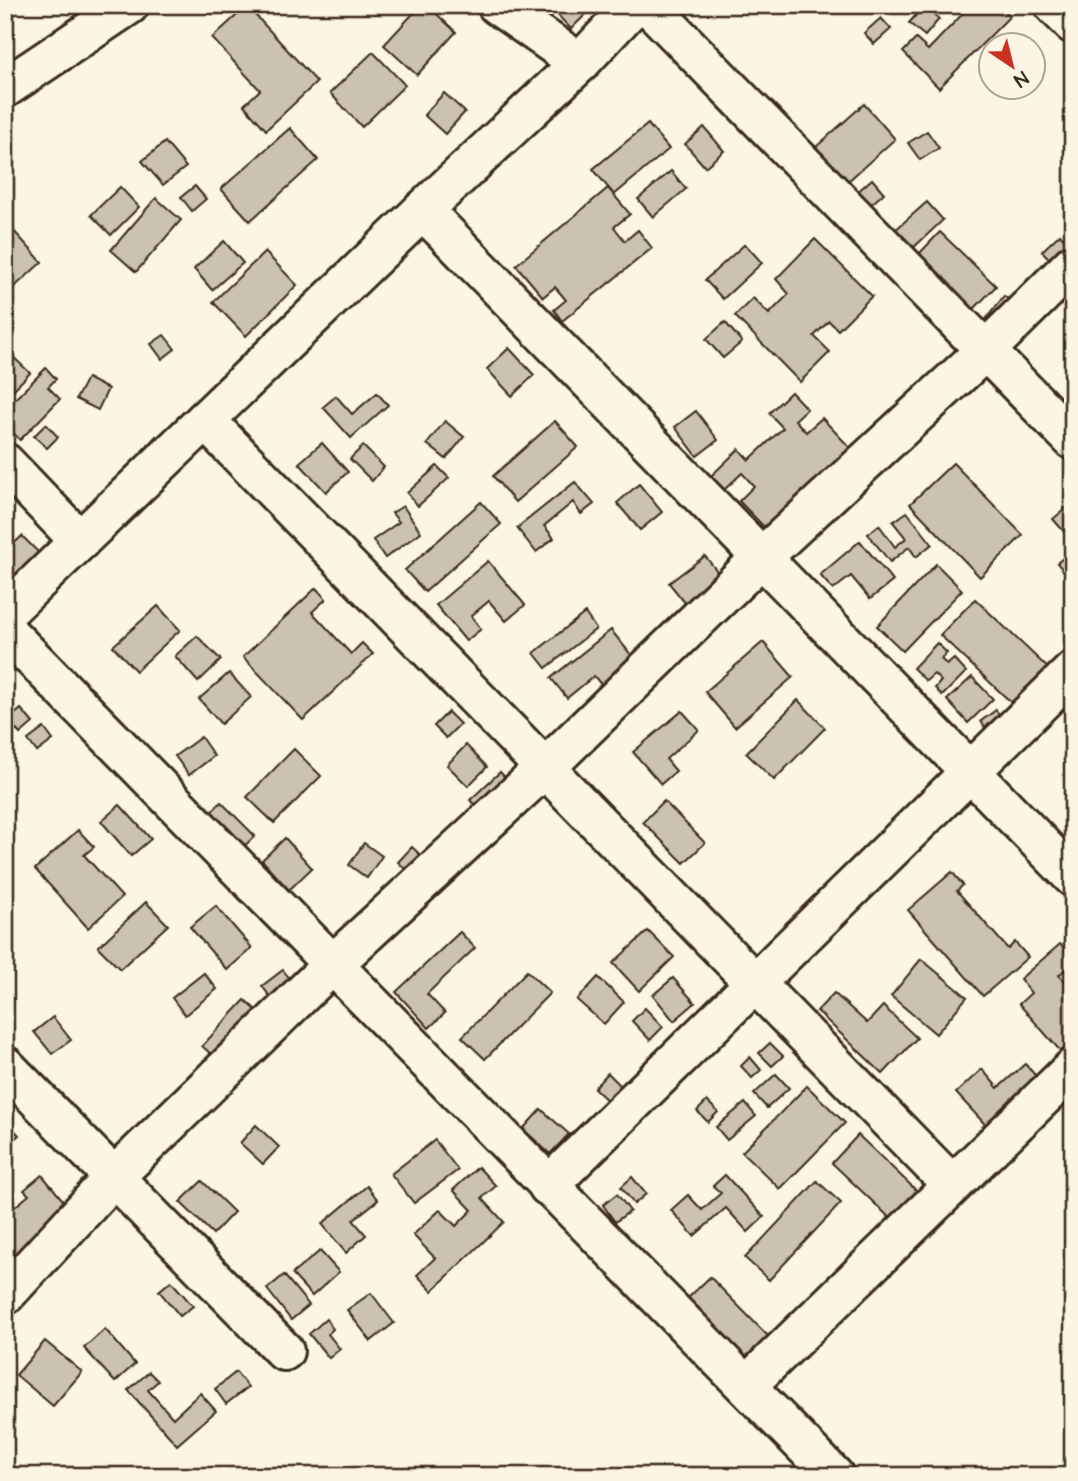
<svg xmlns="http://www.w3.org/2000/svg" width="1078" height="1481" font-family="'Architects Daughter',sans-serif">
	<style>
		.building { fill: #ccc2b3; stroke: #3b2a1e; stroke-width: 2 }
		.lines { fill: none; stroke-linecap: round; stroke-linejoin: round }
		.minor-casing { stroke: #3b2a1e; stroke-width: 44 }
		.major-casing { stroke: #3b2a1e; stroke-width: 44 }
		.minor { stroke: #fcf5e5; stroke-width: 38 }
		.major { stroke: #fcf5e5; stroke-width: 38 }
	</style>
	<rect width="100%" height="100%" fill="#fcf5e5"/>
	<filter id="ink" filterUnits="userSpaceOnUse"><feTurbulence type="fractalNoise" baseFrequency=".0143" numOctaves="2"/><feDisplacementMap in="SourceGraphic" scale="14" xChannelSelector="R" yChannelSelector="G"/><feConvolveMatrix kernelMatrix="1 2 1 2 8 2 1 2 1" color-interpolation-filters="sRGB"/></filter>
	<g filter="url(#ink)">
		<g class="building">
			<path d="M421,5H427L456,32L417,75L384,45Z"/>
			<path d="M548,5H595L571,29Z"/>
			<path d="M971,5H999L1010,16L939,88L903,52L916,39L928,50Z"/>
			<path d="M247,6L317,82L266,130L244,105L260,90L212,38Z"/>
			<path d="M924,6L939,19L925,36L909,23Z"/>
			<path d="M881,18L891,29L874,44L864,33Z"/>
			<path d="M373,52L405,85L362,127L330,93Z"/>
			<path d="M444,93L465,112L445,134L424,115Z"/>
			<path d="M864,104L895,139L847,182L816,147Z"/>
			<path d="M648,124L669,149L614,195L593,169Z"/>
			<path d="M704,127L724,151L705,167L685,144Z"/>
			<path d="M290,128L318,160L250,221L221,189Z"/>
			<path d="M927,131L939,148L920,160L908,143Z"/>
			<path d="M165,142L186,167L163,185L142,161Z"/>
			<path d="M671,171L686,189L653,217L638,199Z"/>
			<path d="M872,179L884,193L867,208L855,194Z"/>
			<path d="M195,186L206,199L192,211L181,197Z"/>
			<path d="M120,187L139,207L111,235L91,215Z"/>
			<path d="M608,188L630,214L614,227L625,241L638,230L652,248L562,321L554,310L566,300L555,287L543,297L516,265Z"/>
			<path d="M156,198L181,220L136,272L111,250Z"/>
			<path d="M927,202L943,220L911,250L894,231Z"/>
			<path d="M12,229L42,262L11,290L5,283V235Z"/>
			<path d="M940,232L996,286L973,310L917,256Z"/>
			<path d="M1060,234L1073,249L1058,268L1042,251Z"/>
			<path d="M815,239L872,296L838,330L829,321L814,336L830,352L800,382L735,316L753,298L769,314L789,294L776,279Z"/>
			<path d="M224,241L243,263L212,290L194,269Z"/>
			<path d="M745,244L762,263L723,299L705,280Z"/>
			<path d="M265,252L297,285L246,336L213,302Z"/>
			<path d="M1004,296L1019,307L997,334L983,323Z"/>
			<path d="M725,322L742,342L723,358L706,339Z"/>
			<path d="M164,335L175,349L162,359L151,344Z"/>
			<path d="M509,348L534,375L512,396L487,369Z"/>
			<path d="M5,349L30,373L5,398Z"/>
			<path d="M46,368L56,379L48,387L60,399L20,440L5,425V409Z"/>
			<path d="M87,378L108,389L98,410L76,399Z"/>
			<path d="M791,392L807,409L795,420L806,432L822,418L853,451L768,531L739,501L754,486L742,473L724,490L711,476L739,449L749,460L783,428L769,413Z"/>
			<path d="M377,393L388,405L351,438L323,407L336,396L352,414Z"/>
			<path d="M696,411L718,440L697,456L675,427Z"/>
			<path d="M445,421L464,437L446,459L427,444Z"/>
			<path d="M555,421L578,447L515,502L493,476Z"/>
			<path d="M46,424L58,437L47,448L34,436Z"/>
			<path d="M156,436L168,449L154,463L142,451Z"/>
			<path d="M322,443L348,472L326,492L299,463Z"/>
			<path d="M363,446L384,467L372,481L350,459Z"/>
			<path d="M953,463L1023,535L980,577L910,504Z"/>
			<path d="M437,466L449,478L418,506L407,493Z"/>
			<path d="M575,482L594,504L581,514L573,502L544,526L554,538L536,552L517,528Z"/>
			<path d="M639,484L662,512L640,530L617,503Z"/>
			<path d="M481,502L501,524L425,592L405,570Z"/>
			<path d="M1072,503L1073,504V542L1053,519Z"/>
			<path d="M403,506L421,532L385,558L373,540L399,522L392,513Z"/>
			<path d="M907,512L932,544L916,557L909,547L890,562L868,534L879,525L895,547L906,538L893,522Z"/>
			<path d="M22,536L43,557L12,588L5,581V552Z"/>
			<path d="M860,541L893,581L870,599L851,576L833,590L820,575Z"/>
			<path d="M1073,550V571L1067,575L1057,563Z"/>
			<path d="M705,556L725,581L690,609L669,583Z"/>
			<path d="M488,561L525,605L506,621L489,601L471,616L481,629L466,641L436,605Z"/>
			<path d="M936,564L962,590L903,651L877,626Z"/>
			<path d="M316,588L326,599L312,612L351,654L362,643L373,654L303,720L243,657Z"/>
			<path d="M975,599L1051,671L1016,707L940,635Z"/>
			<path d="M158,606L180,630L136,671L113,646Z"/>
			<path d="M585,613L596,629L546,668L534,653Z"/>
			<path d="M611,630L641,667L609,694L594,676L567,698L551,678Z"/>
			<path d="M197,636L221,660L198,682L175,656Z"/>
			<path d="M763,642L793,677L735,727L705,692Z"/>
			<path d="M937,643L947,653L941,659L947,665L954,659L966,672L942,696L935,688L941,681L934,674L926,681L913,668Z"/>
			<path d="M229,673L251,697L221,724L199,699Z"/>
			<path d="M972,677L993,699L968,723L947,700Z"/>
			<path d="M798,700L825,728L774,780L746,753Z"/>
			<path d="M21,709L33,723L20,734L8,720Z"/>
			<path d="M996,710L1008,728L978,750L972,741L987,731L981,721Z"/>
			<path d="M682,711L699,730L666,759L676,771L661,784L633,752Z"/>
			<path d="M448,712L460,724L446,738L434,726Z"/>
			<path d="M44,728L53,740L37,752L28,740Z"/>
			<path d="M201,737L214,756L189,775L175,756Z"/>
			<path d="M466,745L487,767L468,786L447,765Z"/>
			<path d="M294,749L321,776L274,823L247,797Z"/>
			<path d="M500,772L514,787L484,816L470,800Z"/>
			<path d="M664,801L705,843L684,863L643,822Z"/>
			<path d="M221,802L255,836L241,849L207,816Z"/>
			<path d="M120,805L151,839L131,856L101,821Z"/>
			<path d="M78,830L94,847L84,855L122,897L88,928L35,869Z"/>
			<path d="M285,838L312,868L289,890L262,860Z"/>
			<path d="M364,843L382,856L367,878L349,865Z"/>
			<path d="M412,847L430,864L415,879L398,862Z"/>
			<path d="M952,872L963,885L957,891L1008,949L1015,942L1028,957L983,996L908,910Z"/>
			<path d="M146,902L168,925L120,969L98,947Z"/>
			<path d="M216,906L252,948L227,970L190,927Z"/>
			<path d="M648,931L674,957L639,991L613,963Z"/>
			<path d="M460,932L475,948L427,994L445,1013L429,1028L396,992Z"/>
			<path d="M1060,944L1073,957V962L1059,975L1073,990V1045L1063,1054L1019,1004L1031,993L1020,979Z"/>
			<path d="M921,959L967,997L936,1034L891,996Z"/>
			<path d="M283,970L300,992L279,1008L262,986Z"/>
			<path d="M527,971L550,993L485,1059L462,1037Z"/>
			<path d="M204,973L217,989L185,1015L172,998Z"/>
			<path d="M598,977L624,1002L604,1024L577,1000Z"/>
			<path d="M673,978L695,1003L674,1021L653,995Z"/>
			<path d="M834,993L867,1023L883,1006L917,1038L883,1074L817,1011Z"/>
			<path d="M245,1000L266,1019L223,1065L202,1046Z"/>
			<path d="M645,1008L663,1027L650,1040L632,1021Z"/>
			<path d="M53,1017L71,1040L52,1054L34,1032Z"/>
			<path d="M770,1043L783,1056L772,1066L759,1053Z"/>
			<path d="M750,1057L761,1070L752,1078L741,1066Z"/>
			<path d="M1025,1064L1046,1087L995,1135L956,1093L982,1069L998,1088Z"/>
			<path d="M608,1073L626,1091L612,1105L594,1088Z"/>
			<path d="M776,1074L789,1088L767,1108L754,1094Z"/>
			<path d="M807,1086L845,1123L780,1189L742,1152Z"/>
			<path d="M707,1101L718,1112L708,1122L697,1111Z"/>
			<path d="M745,1103L756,1116L727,1140L716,1127Z"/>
			<path d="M541,1109L569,1134L550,1154L523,1129Z"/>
			<path d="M5,1120L19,1135L5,1147Z"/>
			<path d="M256,1125L279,1147L263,1164L240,1143Z"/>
			<path d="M858,1135L917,1191L891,1219L832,1163Z"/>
			<path d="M435,1140L458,1170L414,1203L391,1174Z"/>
			<path d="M478,1167L496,1186L482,1198L504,1222L432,1291L417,1275L435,1258L413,1235L440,1210L456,1226L472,1210L453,1190Z"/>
			<path d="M42,1175L72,1211L11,1262L5,1255V1215L29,1195L24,1190Z"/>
			<path d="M725,1175L764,1217L748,1232L726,1208L694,1236L671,1210L688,1195L702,1210L721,1193L713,1186Z"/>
			<path d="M632,1177L646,1194L634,1204L621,1187Z"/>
			<path d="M202,1181L234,1212L213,1234L180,1202Z"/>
			<path d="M817,1181L841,1203L769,1280L745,1258Z"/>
			<path d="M367,1186L378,1200L353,1220L366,1235L346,1253L322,1224Z"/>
			<path d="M617,1194L630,1211L615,1222L603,1205Z"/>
			<path d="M320,1251L339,1272L312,1296L292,1274Z"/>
			<path d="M284,1275L309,1305L291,1320L267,1289Z"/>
			<path d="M710,1277L769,1337L746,1359L687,1299Z"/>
			<path d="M171,1281L193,1306L180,1316L159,1291Z"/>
			<path d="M371,1293L394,1323L371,1341L347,1310Z"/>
			<path d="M326,1319L333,1329L328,1334L340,1349L329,1358L309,1334Z"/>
			<path d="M105,1329L135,1364L115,1382L84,1348Z"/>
			<path d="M45,1341L82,1372L53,1406L16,1375Z"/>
			<path d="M149,1372L158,1381L148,1390L173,1418L200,1393L216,1411L177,1445L128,1390Z"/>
			<path d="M236,1372L248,1387L226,1404L215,1389Z"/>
		</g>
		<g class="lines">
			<defs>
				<g id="minor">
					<path d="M497,5L580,63"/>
					<path d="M648,5L1073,440"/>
					<path d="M1054,5L1073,24"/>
					<path d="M5,88L129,5"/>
					<path d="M423,210L1073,877"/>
					<path d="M205,420L952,1185"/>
					<path d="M5,463L80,541"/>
					<path d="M5,630L834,1476"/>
					<path d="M5,1066L284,1351"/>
					<path d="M548,1186L1073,671"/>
					<path d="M5,1295L114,1177L332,965L545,768L762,557L986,350L1073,264"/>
					<path d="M747,1385L1073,1068"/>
				</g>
				<path id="major" d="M5,613L423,210L580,63L634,5"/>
			</defs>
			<use href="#minor" class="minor-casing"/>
			<use href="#major" class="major-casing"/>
			<use href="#minor" class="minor"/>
			<use href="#major" class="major"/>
		</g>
	</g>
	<rect width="1078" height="1481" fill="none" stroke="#fcf5e5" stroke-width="28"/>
	<rect x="14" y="14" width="1050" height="1453" fill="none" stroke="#3b2a1e" stroke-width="2.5" filter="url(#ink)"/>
	<g transform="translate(1012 66) rotate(145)"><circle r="33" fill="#fcf5e5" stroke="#afa495" stroke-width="2"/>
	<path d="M0-5L12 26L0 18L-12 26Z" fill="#c8321e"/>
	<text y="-10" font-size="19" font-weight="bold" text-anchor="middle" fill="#3b2a1e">N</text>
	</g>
</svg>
